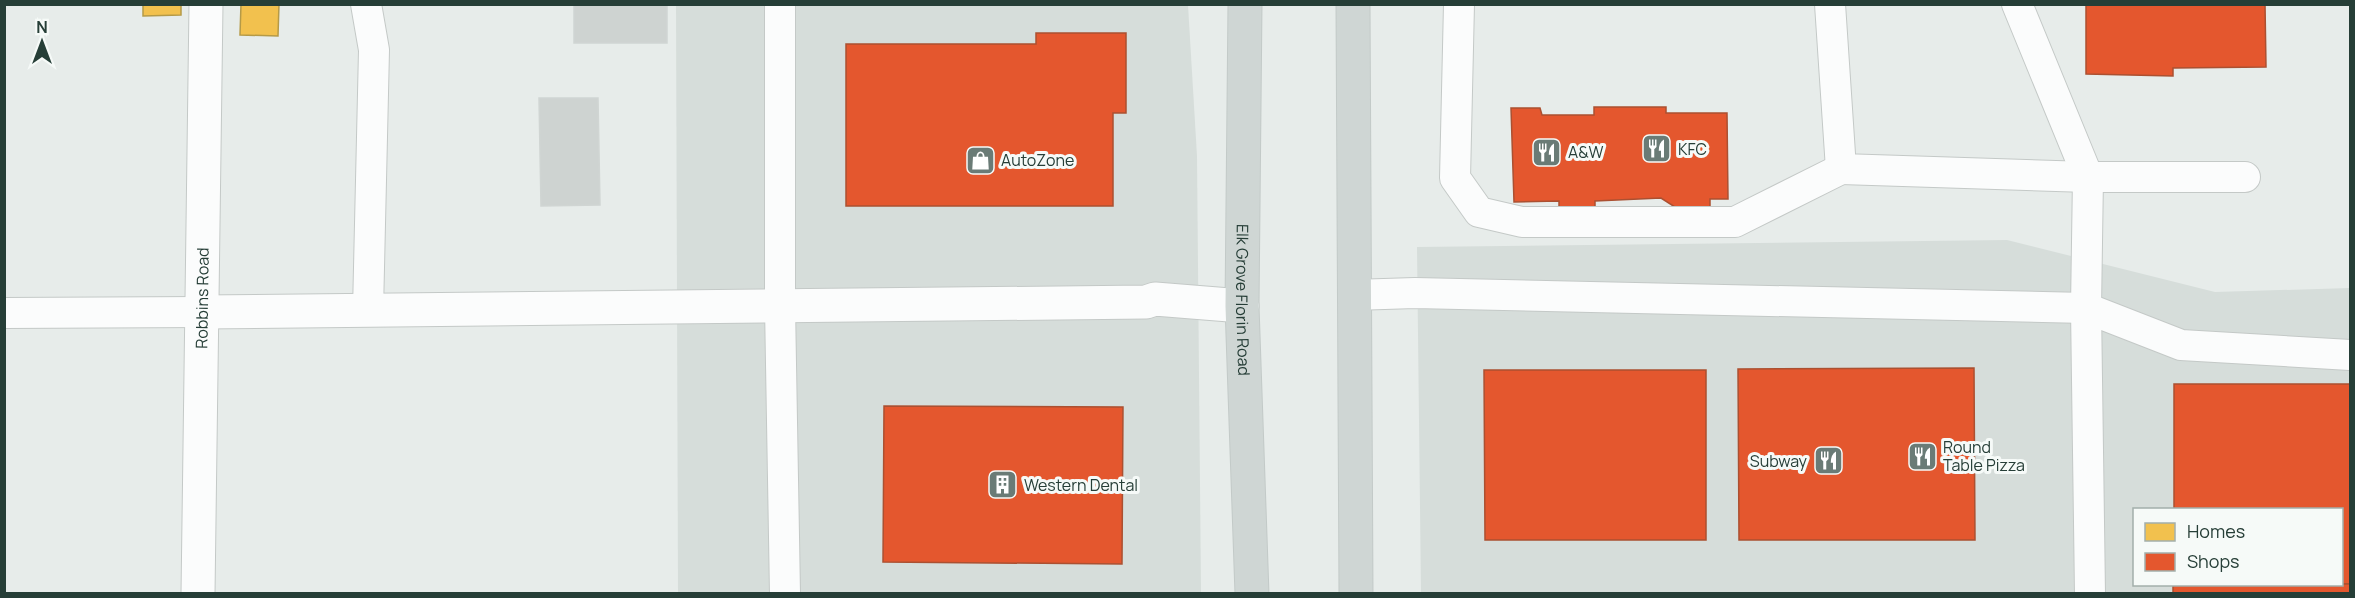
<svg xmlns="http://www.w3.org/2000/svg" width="2355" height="598" font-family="Manrope,sans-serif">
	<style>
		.built { fill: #d6ddda; fill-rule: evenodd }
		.homes { fill: #f2c14e; stroke: #b59a47; stroke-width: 1.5 }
		.shops { fill: #e4572e; stroke: #ab5031; stroke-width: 1.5 }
		.building { fill: #ced3d1; stroke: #d0d5d3; stroke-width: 1.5 }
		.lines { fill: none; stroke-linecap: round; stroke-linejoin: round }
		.lane-casing { stroke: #c4c9c7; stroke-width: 32 }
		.street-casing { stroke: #c4c9c7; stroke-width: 35 }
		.primary-casing { stroke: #c3cac8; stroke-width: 35 }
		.lane { stroke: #fbfcfc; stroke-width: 30 }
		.street { stroke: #fbfcfc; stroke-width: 33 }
		.primary { stroke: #cfd6d4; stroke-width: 33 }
		.labels { text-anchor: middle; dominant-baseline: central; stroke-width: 6; stroke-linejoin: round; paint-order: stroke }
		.poi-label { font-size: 16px; fill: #263e37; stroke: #f6faf8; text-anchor: start }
		.street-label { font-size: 16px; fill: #263e37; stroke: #f6faf8 }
	</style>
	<rect width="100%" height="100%" fill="#e7ecea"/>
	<g class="built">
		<path d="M676,5H1188L1197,156L1201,593H678Z"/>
		<path d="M2007,240L2215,292L2350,288V593H1421L1417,247ZM2134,510H2342V584H2134Z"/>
	</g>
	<g class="homes">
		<path d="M143,4H181V15L143,16Z"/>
		<path d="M241,4H279L278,36L240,35Z"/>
	</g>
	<g class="shops">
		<path d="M2086,4H2265L2266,67L2173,68V76L2086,74Z"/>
		<path d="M1036,33H1126V113H1113V206H846V44H1036Z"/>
		<path d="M1594,107H1666V113H1727L1728,199H1710V209H1678L1661,198L1595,201V211L1559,212V201L1514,202L1511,108H1540L1542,115H1594Z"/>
		<path d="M1974,368L1975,540H1739L1738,369Z"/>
		<path d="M1484,370H1706V540H1485Z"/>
		<path d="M2174,384H2350V584H2342V510H2174Z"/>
		<path d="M884,406L1123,407L1122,564L883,562Z"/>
		<rect x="2173" y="584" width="177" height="10"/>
	</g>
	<g class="building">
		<rect x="574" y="4" width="93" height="39"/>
		<path d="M539,98H598L600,205L541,206Z"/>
	</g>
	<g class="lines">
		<defs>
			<g id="lane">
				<path d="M366,4L374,50L368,311"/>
				<path d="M780,4V306L785,594"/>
				<path d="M1459,4L1455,178L1479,212L1522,222H1735L1841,169"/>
				<path d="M1830,4L1841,169L2088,177H2245"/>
				<path d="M2017,4L2088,177L2086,308L2090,594"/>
				<path d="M1353,295L1415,293L2086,308L2181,345L2350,355"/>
				<path d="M4,313L202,312"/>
			</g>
			<g id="street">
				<path d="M202,312L1146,302L1155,299L1242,306"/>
				<path id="s1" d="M198,594L206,4"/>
			</g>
			<g id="primary">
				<path id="s2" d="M1245,4L1242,306L1252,594"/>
				<path d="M1353,4L1356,594"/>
			</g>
		</defs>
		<use href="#lane" class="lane-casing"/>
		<use href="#street" class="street-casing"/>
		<use href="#primary" class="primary-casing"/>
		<use href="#lane" class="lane"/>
		<use href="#street" class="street"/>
		<use href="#primary" class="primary"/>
	</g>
	<defs>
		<symbol id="restaurant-square" viewBox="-11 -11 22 22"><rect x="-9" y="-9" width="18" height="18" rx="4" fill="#6a7b76" stroke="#f6faf8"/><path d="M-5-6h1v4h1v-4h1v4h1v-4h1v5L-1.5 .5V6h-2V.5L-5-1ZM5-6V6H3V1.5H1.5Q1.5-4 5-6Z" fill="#fff"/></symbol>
		<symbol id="shop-square" viewBox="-11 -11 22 22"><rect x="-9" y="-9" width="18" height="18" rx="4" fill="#6a7b76" stroke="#f6faf8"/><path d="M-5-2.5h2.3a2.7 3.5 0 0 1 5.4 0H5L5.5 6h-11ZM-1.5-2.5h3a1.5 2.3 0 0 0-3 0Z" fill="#fff"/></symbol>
		<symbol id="building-square" viewBox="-11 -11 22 22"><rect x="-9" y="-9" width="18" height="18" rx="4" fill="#6a7b76" stroke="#f6faf8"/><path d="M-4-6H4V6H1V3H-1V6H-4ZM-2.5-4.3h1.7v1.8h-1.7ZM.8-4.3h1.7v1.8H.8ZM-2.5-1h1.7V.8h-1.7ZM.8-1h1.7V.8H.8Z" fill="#fff"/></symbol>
	</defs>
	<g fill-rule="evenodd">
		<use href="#restaurant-square" x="1640" y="132" width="33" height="33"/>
		<use href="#restaurant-square" x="1530" y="136" width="33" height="33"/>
		<use href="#shop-square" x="964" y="144" width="33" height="33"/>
		<use href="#restaurant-square" x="1906" y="440" width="33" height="33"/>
		<use href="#restaurant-square" x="1812" y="444" width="33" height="33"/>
		<use href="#building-square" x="986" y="468" width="33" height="33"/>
	</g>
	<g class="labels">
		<g class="poi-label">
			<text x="1678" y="149">KFC</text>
			<text x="1568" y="152">A&amp;W</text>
			<text x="1001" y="160">AutoZone</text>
			<text x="1943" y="447">Round<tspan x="1943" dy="18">Table Pizza</tspan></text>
			<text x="1807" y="461" text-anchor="end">Subway</text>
			<text x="1024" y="485">Western Dental</text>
		</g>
		<g class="street-label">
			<text stroke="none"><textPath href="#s1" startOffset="296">Robbins Road</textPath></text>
			<text stroke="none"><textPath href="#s2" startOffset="296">Elk Grove Florin Road</textPath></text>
		</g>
	</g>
	<rect width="2355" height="598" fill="none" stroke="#263e37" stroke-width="12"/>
	<rect x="2133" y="508" width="210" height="78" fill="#f6faf8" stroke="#a3afab" stroke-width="1.5"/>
	<rect x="2145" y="523" width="30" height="18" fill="#f2c14e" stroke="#a3afab" stroke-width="1.5"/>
	<text x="2187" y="538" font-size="18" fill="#263e37">Homes</text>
	<rect x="2145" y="553" width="30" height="18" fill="#e4572e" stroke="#a3afab" stroke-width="1.5"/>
	<text x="2187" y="568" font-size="18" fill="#263e37">Shops</text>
	<g transform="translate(42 42)" stroke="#f6faf8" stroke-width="4.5" paint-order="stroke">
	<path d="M0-4.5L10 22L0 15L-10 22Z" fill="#263e37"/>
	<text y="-9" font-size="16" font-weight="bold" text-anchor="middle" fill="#263e37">N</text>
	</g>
</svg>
